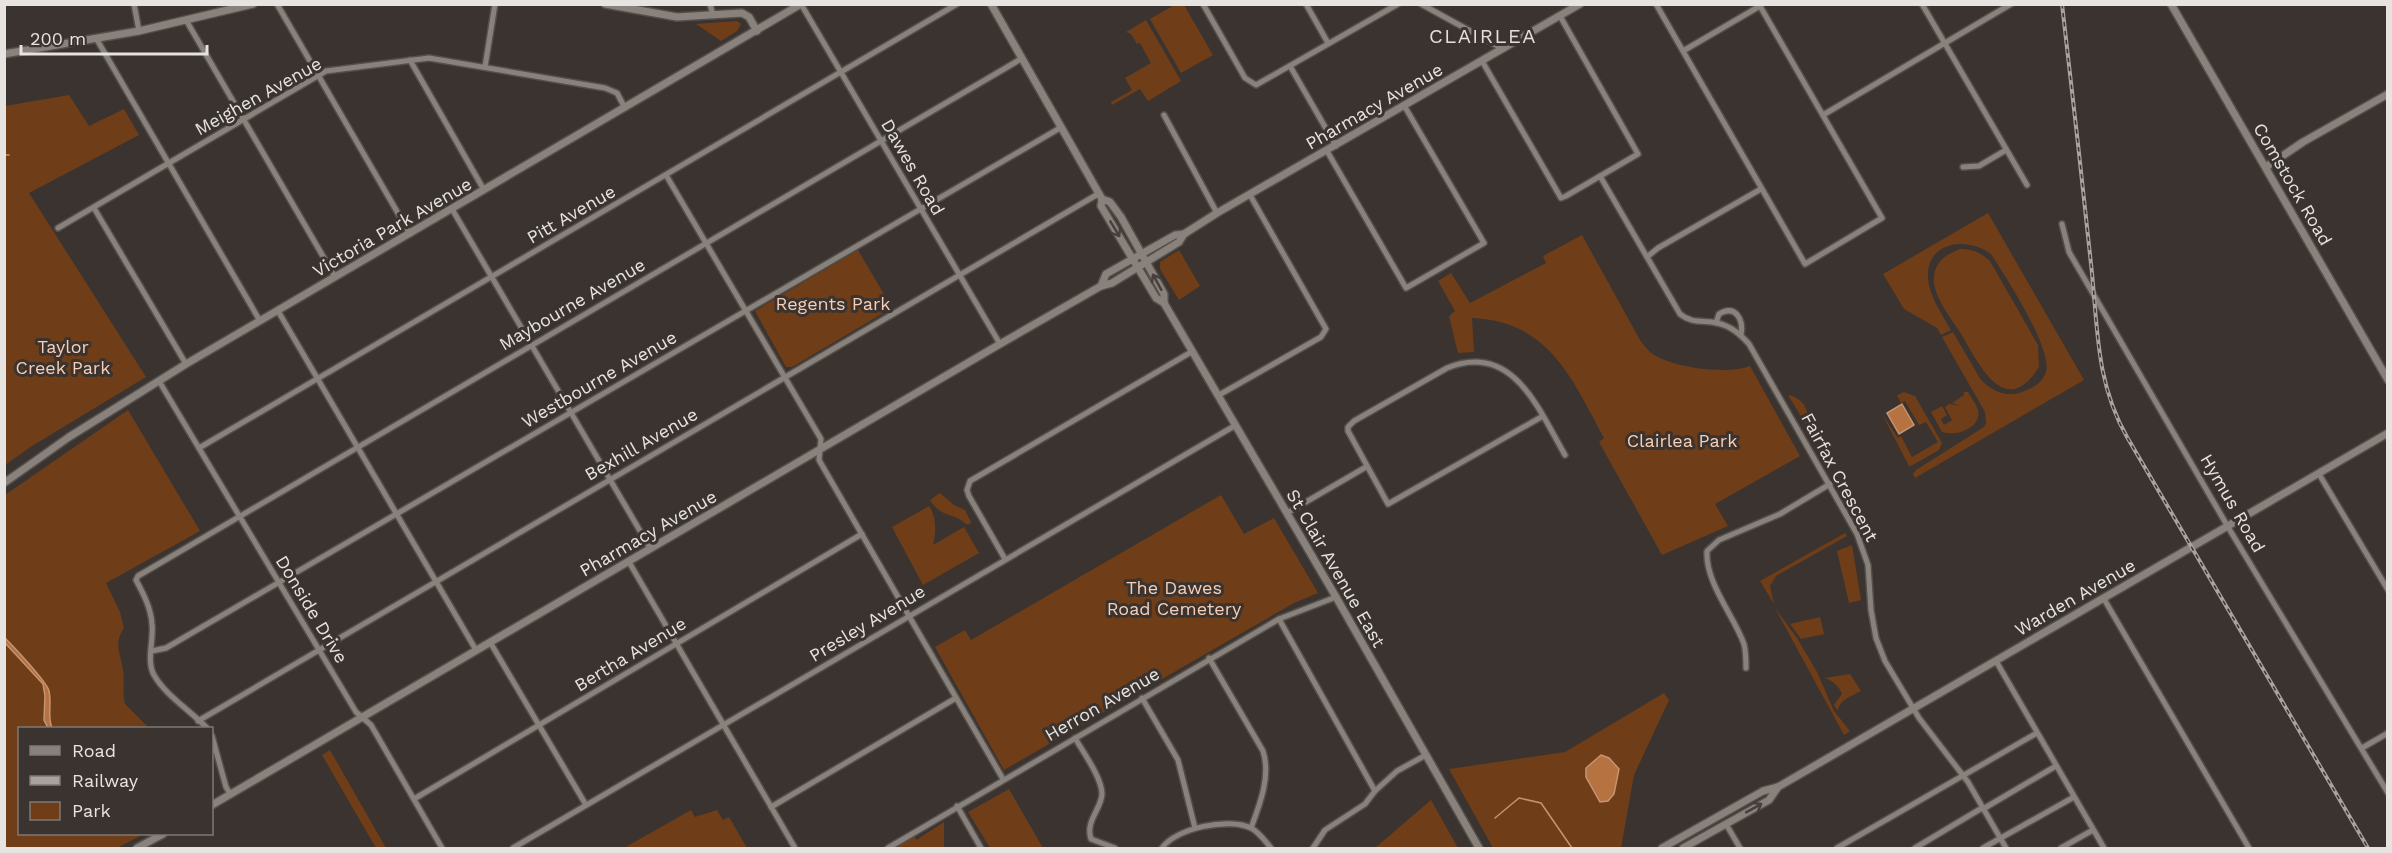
<svg xmlns="http://www.w3.org/2000/svg" width="2392" height="853" font-family="'Work Sans',sans-serif">
	<style>
		.green { fill: #6f3e18 }
		.water { fill: #b67241; stroke: #c59471; stroke-width: 1.5 }
		.lines { fill: none; stroke-linecap: round; stroke-linejoin: round }
		.stream { stroke: #c59471; stroke-width: 1.5 }
		.street-casing { stroke: #544f4b; stroke-width: 8 }
		.secondary-casing { stroke: #544f4b; stroke-width: 10 }
		.street { stroke: #89817c; stroke-width: 5 }
		.secondary { stroke: #89817c; stroke-width: 7 }
		.rail-casing { stroke: #a8a3a0; stroke-width: 4 }
		.rail { stroke: #3a332f; stroke-width: 1.5; stroke-dasharray: 4.5; stroke-linecap: butt }
		.oneway { stroke: #463f3b }
		.labels { text-anchor: middle; dominant-baseline: central; stroke-width: 6; stroke-linejoin: round; paint-order: stroke }
		.street-label { font-size: 18px; fill: #e7e3e0; stroke: #3a332f }
		.park-label { font-size: 18px; fill: #f6cfb6; stroke: #3a332f }
		.neighbourhood-label { font-size: 20px; letter-spacing: 1.5px; fill: #e6ded8; stroke: #3a332f }
	</style>
	<rect width="100%" height="100%" fill="#3a332f"/>
	<g class="green">
		<path d="M1176,4L1184,5L1213,55L1181,73L1150,19Z"/>
		<path d="M1146,20L1181,81L1148,101L1140,89L1112,105L1111,102L1132,90L1125,78L1151,63L1140,43L1137,44L1131,34L1126,32Z"/>
		<path d="M737,21L741,24L737,31L721,41L696,24Z"/>
		<path d="M69,95L89,126L124,109L139,135L29,193L146,377L32,446L5,465V106Z"/>
		<path d="M1988,213L2084,380L1915,478L1913,474L1916,470L1984,427L1986,423L1985,412L1942,337L1953,332L1981,380C1992,391 2007,398 2022,392C2032,388 2042,384 2046,372C2053,349 2005,276 1991,254C1967,236 1926,241 1928,278C1929,296 1942,314 1951,330L1941,335L1937,328L1904,309L1883,274Z"/>
		<path d="M1582,235L1640,340C1643,344 1646,348 1649,351C1668,368 1727,375 1750,366L1800,456L1715,504L1728,526L1662,555L1599,442L1604,438C1572,379 1549,321 1472,318L1474,352L1458,353L1449,316L1455,311L1438,281L1451,273L1470,303L1546,263L1543,256Z"/>
		<path d="M1960,249C1973,249 1981,253 1990,261L2038,345L2039,367C2005,421 1979,364 1961,334C1952,319 1932,296 1934,277C1935,261 1947,254 1960,249Z"/>
		<path d="M858,250L892,308L792,367H786L755,311Z"/>
		<path d="M1179,250L1200,286L1179,300L1160,269V262Z"/>
		<path d="M1904,392L1915,396L1942,443L1939,450L1911,466H1909L1882,414L1898,438L1901,436L1912,457L1938,442L1926,422L1919,425L1905,401L1901,403L1897,395Z"/>
		<path d="M1964,392H1968C1971,397 1976,404 1978,410C1982,428 1956,437 1942,432L1931,412L1942,406L1947,415L1941,419L1944,425L1952,420L1945,407L1949,404L1960,406L1952,403L1964,395Z"/>
		<path d="M1788,395C1804,398 1810,411 1807,426Z"/>
		<path d="M128,410L200,531L106,583L120,612L124,628C113,644 121,654 123,670C125,682 122,693 125,704L149,728H20V834H144L117,848H5V495Z"/>
		<path d="M940,493L954,505L965,510L971,522L970,524H966C953,512 941,518 930,500Z"/>
		<path d="M1221,495L1244,534L1274,518L1318,593L1294,603L1004,770L935,647L965,630L971,640Z"/>
		<path d="M929,506C937,517 936,533 933,545L964,527L979,553L923,585L892,527Z"/>
		<path d="M1845,533L1847,536L1776,576L1770,586L1774,604L1760,581Z"/>
		<path d="M1852,545L1861,600L1849,603L1837,551Z"/>
		<path d="M1775,608L1797,638L1817,672L1834,711L1850,731L1844,735Z"/>
		<path d="M1820,617L1824,634L1801,639L1790,624Z"/>
		<path d="M1850,674L1861,691C1850,697 1839,700 1838,711L1834,705L1842,694C1839,686 1833,681 1825,678Z"/>
		<path d="M1664,693L1669,700L1634,775L1621,848H1493L1449,769L1565,752Z"/>
		<path d="M330,750L386,848H376L322,755Z"/>
		<path d="M1009,789L1043,848H1044H990L968,812Z"/>
		<path d="M1431,800L1458,848H1375Z"/>
		<path d="M691,810L695,817L717,810L723,820L729,817L747,848H624Z"/>
		<path d="M944,822V848H890L914,834L916,840Z"/>
	</g>
	<g class="water">
		<path d="M1902,404L1914,425L1899,434L1887,413Z"/>
		<path d="M4,637C13,646 47,682 49,691C52,704 47,717 52,728H48L44,720L45,696L43,684L5,643Z"/>
		<path d="M1601,755L1609,758L1619,769L1614,794L1608,801L1600,802L1586,777V768Z"/>
	</g>
	<g class="lines">
		<g class="stream">
			<path d="M4,155H9"/>
			<path d="M1495,818L1519,798L1541,803L1572,848"/>
		</g>
		<defs>
			<g id="street">
				<path d="M134,4L139,31"/>
				<path d="M277,4L410,234"/>
				<path d="M710,4L713,15"/>
				<path d="M801,4L1000,344"/>
				<path d="M1203,4L1245,78L1256,85L1398,4"/>
				<path d="M1306,4L1328,43"/>
				<path d="M1421,4L1503,49"/>
				<path d="M1656,4L1805,264L1882,218L1760,6L1683,51"/>
				<path d="M1922,4L2027,185"/>
				<path d="M186,20L335,277"/>
				<path d="M96,38L260,321"/>
				<path d="M410,60L484,190"/>
				<path d="M1482,61L1561,198L1566,196L1638,154L1560,16"/>
				<path d="M1290,66L1336,146"/>
				<path d="M485,67L495,4"/>
				<path d="M1164,115L1217,213"/>
				<path d="M1823,115L2011,4"/>
				<path d="M1327,151L1406,288L1484,243L1405,107"/>
				<path d="M1963,167L1979,166L2006,150"/>
				<path d="M666,175L821,439L819,460L1003,779"/>
				<path d="M1600,176L1680,314C1692,324 1703,320 1717,323C1731,326 1740,334 1749,344L1857,534L1868,565L1871,610L1876,638L1885,661L1919,718L1968,782L2006,848"/>
				<path d="M94,208L186,364"/>
				<path d="M452,209L650,548"/>
				<path d="M2062,224L2069,252L2228,527L2388,793"/>
				<path d="M58,228L326,71L429,58L605,88L617,93L625,108"/>
				<path d="M1647,257L1658,248L1761,189"/>
				<path d="M278,311L476,650"/>
				<path d="M1716,323L1719,314C1735,304 1744,319 1741,335"/>
				<path d="M159,381L356,712L371,725L442,848"/>
				<path d="M1219,395L1321,337L1326,329L1250,195"/>
				<path d="M1543,416L1388,504L1348,431V427L1354,421L1447,368C1513,341 1539,410 1565,455"/>
				<path d="M199,448L957,4"/>
				<path d="M2319,474L2388,590"/>
				<path d="M1287,513L1366,467"/>
				<path d="M1005,559L969,496L967,490L970,481L1193,351"/>
				<path d="M629,562L795,848"/>
				<path d="M2104,599L2249,848"/>
				<path d="M1279,619L1375,791"/>
				<path d="M490,642L586,805"/>
				<path d="M152,651L166,648L1060,128"/>
				<path d="M1209,658L1263,751C1271,776 1260,804 1251,828"/>
				<path d="M1996,661L2104,848"/>
				<path d="M1746,668C1746,660 1746,652 1744,644C1734,616 1705,582 1707,551L1719,540L1780,514L1830,484"/>
				<path d="M1142,698L1178,760L1195,828"/>
				<path d="M198,721L1098,194"/>
				<path d="M207,728C191,711 166,696 154,675C146,661 154,639 152,624C151,608 143,593 136,580L138,576L1021,59"/>
				<path d="M212,736L226,787L231,795"/>
				<path d="M1075,738C1083,752 1102,778 1102,794C1101,810 1085,821 1091,839L1115,848"/>
				<path d="M2362,748L2388,733"/>
				<path d="M414,799L862,534"/>
				<path d="M957,806L981,848"/>
				<path d="M771,807L956,698"/>
				<path d="M1983,809L2056,766"/>
				<path d="M1726,824L1740,848"/>
				<path d="M513,848L1236,425"/>
				<path d="M888,848L1279,619L1336,597"/>
				<path d="M1162,848C1176,828 1229,817 1251,828C1259,832 1265,841 1271,848"/>
				<path d="M1313,848L1325,830L1365,804L1375,791L1397,771L1426,755"/>
				<path d="M1837,848L2037,733"/>
				<path d="M1915,848L1982,808"/>
				<path d="M1983,848L2074,797"/>
				<path d="M2061,848L2093,830"/>
			</g>
			<g id="secondary">
				<path d="M605,4L677,17L742,13L749,17L757,31"/>
				<path d="M991,4L1102,199L1101,206L1156,298L1164,303"/>
				<path d="M2171,4L2388,380"/>
				<path d="M4,54L139,31L253,4"/>
				<path d="M2266,167L2303,142L2388,94"/>
				<path d="M1102,199L1110,202L1121,217L1164,294V303L1336,597L1479,848"/>
				<path d="M1101,286L1106,274L1175,235L1184,234"/>
				<path d="M4,483L69,437L186,364L801,4"/>
				<path d="M212,805L1000,344L1101,286L1112,283L1179,242L1184,234L1217,213L1580,4"/>
				<path d="M137,848L163,834"/>
				<path d="M1662,848L1763,791L1778,787L2388,433"/>
				<path d="M1683,848L1769,800L1778,787"/>
			</g>
		</defs>
		<use href="#street" class="street-casing"/>
		<use href="#secondary" class="secondary-casing"/>
		<use href="#street" class="street"/>
		<use href="#secondary" class="secondary"/>
		<defs>
			<path id="rail" d="M2062,4C2072,91 2082,177 2091,264C2098,326 2095,381 2127,437L2368,848"/>
		</defs>
		<use href="#rail" class="rail-casing"/>
		<use href="#rail" class="rail"/>
	</g>
	<defs><path id="oneway-shaft" d="M-6 0H5M1.5-3L5.5 0L1.5 3" fill="none" stroke-width="1.6" stroke-linecap="round" stroke-linejoin="round" transform="scale(1.5)"/></defs>
	<g class="oneway">
		<use href="#oneway-shaft" transform="translate(1115 229) rotate(59)"/>
		<use href="#oneway-shaft" transform="translate(1157 282) rotate(-119)"/>
		<use href="#oneway-shaft" transform="translate(1754 808) rotate(-29)"/>
	</g>
	<g class="labels">
		<g class="street-label">
			<text transform="translate(258 96) rotate(-29)">Meighen Avenue</text>
			<text transform="translate(1374 106) rotate(-30)">Pharmacy Avenue</text>
			<text transform="translate(913 167) rotate(60)">Dawes Road</text>
			<text transform="translate(2293 184) rotate(60)">Comstock Road</text>
			<text transform="translate(571 214) rotate(-30)">Pitt Avenue</text>
			<text transform="translate(392 227) rotate(-30)">Victoria Park Avenue</text>
			<text transform="translate(572 304) rotate(-30)">Maybourne Avenue</text>
			<text transform="translate(599 379) rotate(-30)">Westbourne Avenue</text>
			<text transform="translate(641 444) rotate(-30)">Bexhill Avenue</text>
			<text transform="translate(1840 477) rotate(62)">Fairfax Crescent</text>
			<text transform="translate(2233 503) rotate(60)">Hymus Road</text>
			<text transform="translate(648 533) rotate(-30)">Pharmacy Avenue</text>
			<text transform="translate(1336 568) rotate(60)">St Clair Avenue East</text>
			<text transform="translate(2075 597) rotate(-30)">Warden Avenue</text>
			<text transform="translate(312 609) rotate(59)">Donside Drive</text>
			<text transform="translate(867 623) rotate(-31)">Presley Avenue</text>
			<text transform="translate(630 654) rotate(-31)">Bertha Avenue</text>
			<text transform="translate(1102 704) rotate(-30)">Herron Avenue</text>
		</g>
		<g class="park-label">
			<text x="833" y="303">Regents Park</text>
			<text x="63" y="346">Taylor<tspan x="63" dy="21">Creek Park</tspan></text>
			<text x="1682" y="440">Clairlea Park</text>
			<text x="1174" y="587">The Dawes<tspan x="1174" dy="21">Road Cemetery</tspan></text>
		</g>
		<g class="neighbourhood-label">
			<text x="1483" y="36">CLAIRLEA</text>
		</g>
	</g>
	<rect width="2392" height="853" fill="none" stroke="#e7e3e0" stroke-width="12"/>
	<rect x="18" y="727" width="195" height="108" fill="#3a332f" stroke="#7f7976" stroke-width="1.5"/>
	<rect x="30" y="746" width="30" height="9" fill="#89817c" stroke="#7f7976" stroke-width="1.5"/>
	<text x="72" y="757" font-size="18" fill="#e7e3e0">Road</text>
	<rect x="30" y="776" width="30" height="9" fill="#a8a3a0" stroke="#7f7976" stroke-width="1.5"/>
	<text x="72" y="787" font-size="18" fill="#e7e3e0">Railway</text>
	<rect x="30" y="802" width="30" height="18" fill="#6f3e18" stroke="#7f7976" stroke-width="1.5"/>
	<text x="72" y="817" font-size="18" fill="#e7e3e0">Park</text>
	<path d="M21 45v9h186v-9" fill="none" stroke="#e7e3e0" stroke-width="3"/>
	<text x="30" y="45" font-size="18" fill="#e7e3e0" stroke="#3a332f" stroke-width="4.5" paint-order="stroke">200 m</text>
</svg>
